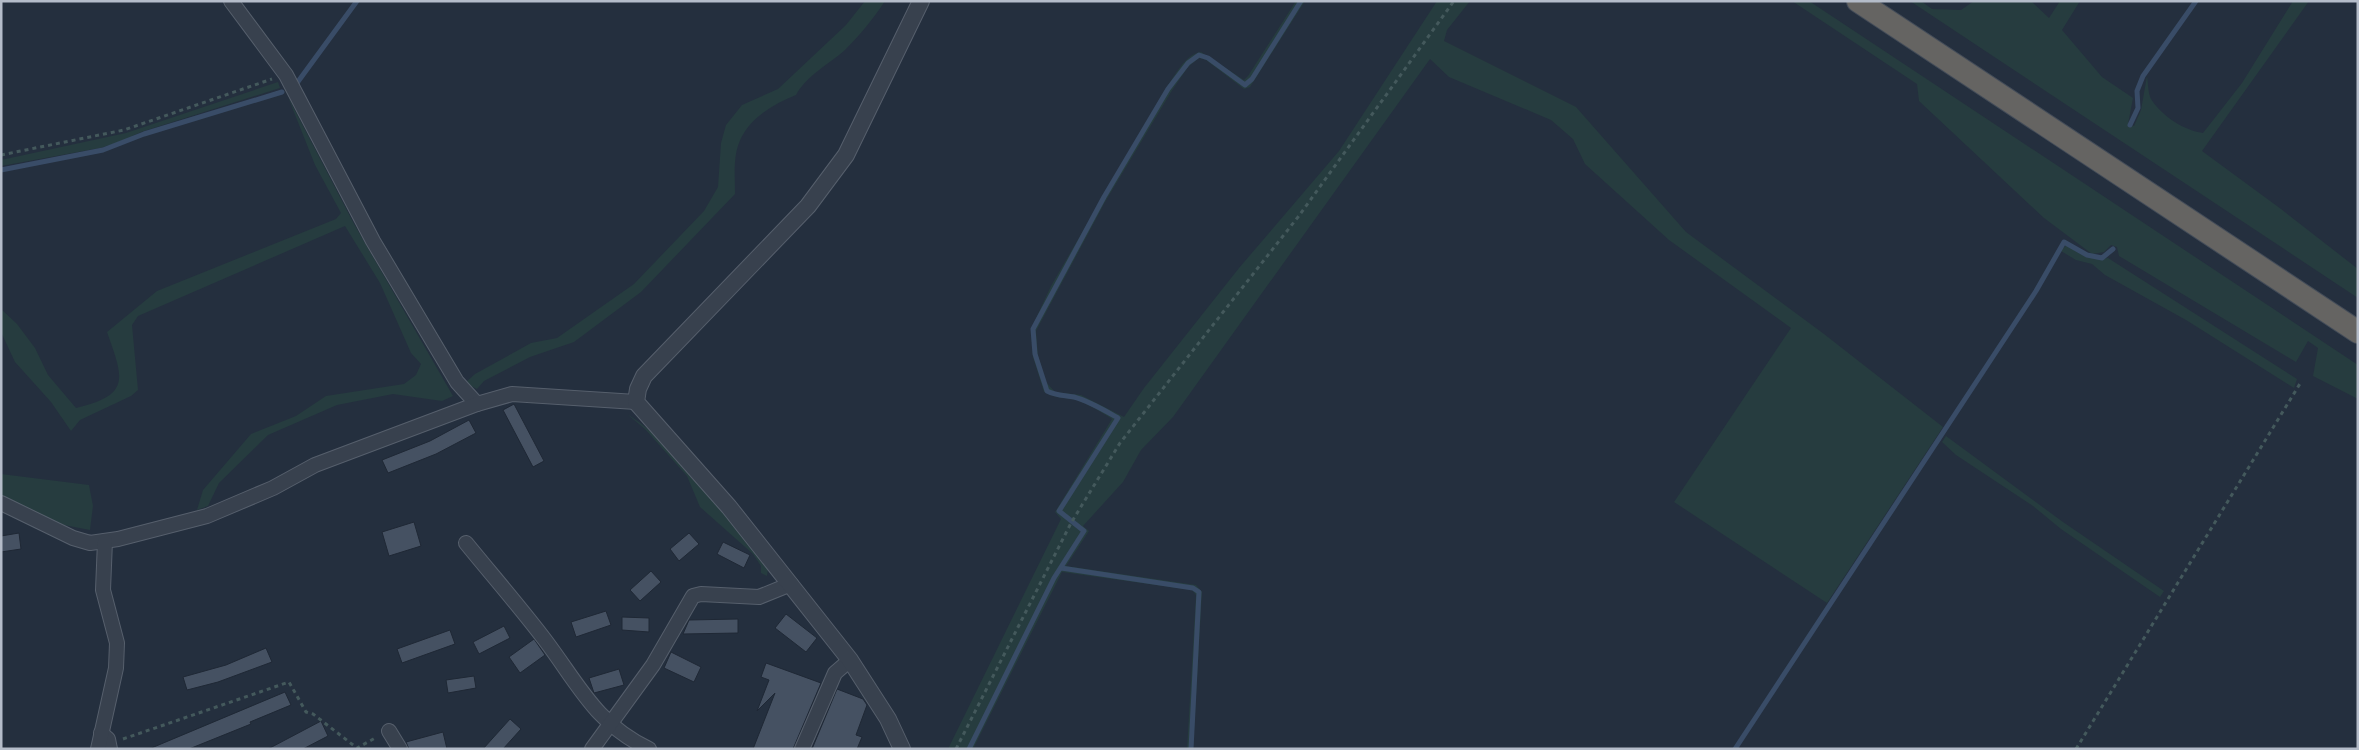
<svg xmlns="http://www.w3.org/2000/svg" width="2359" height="750" font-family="'Archivo Narrow',sans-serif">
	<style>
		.green { fill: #263c3f }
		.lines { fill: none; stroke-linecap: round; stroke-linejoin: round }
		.stream { stroke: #394c67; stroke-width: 5 }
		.building { fill: #455162; stroke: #1f2835 }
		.minor-casing { stroke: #565f6c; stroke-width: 16 }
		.tertiary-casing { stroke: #565f6c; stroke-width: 18 }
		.trunk-casing { stroke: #434c59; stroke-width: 24 }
		.path { stroke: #44595c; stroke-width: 3; stroke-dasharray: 4 4; stroke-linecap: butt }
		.minor { stroke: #38414e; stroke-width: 14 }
		.tertiary { stroke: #38414e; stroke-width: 16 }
		.trunk { stroke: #656462; stroke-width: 22 }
	</style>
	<rect width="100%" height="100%" fill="#242f3e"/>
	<g class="green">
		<path d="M865,1H885C873,19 860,35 845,50C828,65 807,75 796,95C773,104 748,119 739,143C733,158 735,178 735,194L641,292L574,342L530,357L484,381L477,389L465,383L475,374L531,343L557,338L634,284L704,211L718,187L721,143L726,125L742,105L778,89L846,25Z"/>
		<path d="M1296,1H1305L1250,87L1244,89L1206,60L1199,58L1188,67L1171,92L1105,202L1036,331L1038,356L1046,382L1055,392L1081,395L1124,417L1144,388L1239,268L1339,151L1437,1H1470L1447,30L1444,41L1576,107L1686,232L1824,334L1943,427L1827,603L1674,502L1791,328L1669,240L1585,164L1573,139L1551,120L1449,77L1430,59L1173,417L1141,450L1123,482L1083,526L1089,531L1066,566L1196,585L1202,592L1193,749H1187L1196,595L1192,590L1062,572L973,749H948L1061,519L1055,512L1112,419C1101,412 1089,404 1076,400C1063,397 1057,399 1044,392L1033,357L1031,329L1051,286L1166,88C1175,76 1185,54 1201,52L1244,80L1248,76Z"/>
		<path d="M1792,1H1809L2358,365V399L2313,376L2318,348L2308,341L2296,362L2119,256L2117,247L2111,245L2104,252L2092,254L2044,218L1919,101L1917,84Z"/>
		<path d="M1910,1H1921L1932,9L1961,10L1974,1H2031L2049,18L2060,1H2080L2062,30L2102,77L2133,98L2128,124L2134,126L2141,110L2147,76C2148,82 2148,93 2151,99C2162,116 2183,130 2203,133L2242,83L2293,1H2309L2202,151L2281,209L2358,269V298Z"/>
		<path d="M278,82L280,88L141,132L120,142L100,148L1,166V160L126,133Z"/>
		<path d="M288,97L354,224L453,396L442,401L393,394L337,405L268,435L219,483L208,506L197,510L203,490L251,434L296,416L326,396L404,384L416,375L421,364L411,353L380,283L345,226L138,316L132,325L138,390L131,396L80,420L71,431L51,402L15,362L1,332V309L17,324L35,348L48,375L76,408C132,395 123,378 107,332L157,291L336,219L341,213L315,165Z"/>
		<path d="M2066,245C2080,253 2091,262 2108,258L2297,379L2294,388L2186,320L2105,275L2092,264L2076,260L2061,251Z"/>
		<path d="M627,414C660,434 683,466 708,495C728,519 749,543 768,569L767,576L761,573V566L753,554L700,507L687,476L645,429Z"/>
		<path d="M1946,436L2063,522L2164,591L2160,597L2061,529L2033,506L1956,455L1942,442Z"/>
		<path d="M1,474L89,485L93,506L90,530L64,525L1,498Z"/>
	</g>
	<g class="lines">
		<g class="stream">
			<path d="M297,83L357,1"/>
			<path d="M2130,125L2138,108L2137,91L2143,76L2196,1"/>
			<path d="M1,170L103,150L144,134L282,92"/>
			<path d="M1061,568L1193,588L1199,592L1191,749"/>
			<path d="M969,749L1054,578L1084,531L1059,511L1118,418C1104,410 1089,401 1074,397C1064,395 1057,396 1047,391L1035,354L1033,329L1104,197L1168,89L1188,63L1199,55L1208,58L1245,85L1252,79L1301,1"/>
			<path d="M1735,749L2036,291L2064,242L2087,255L2102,258L2113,249"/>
		</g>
	</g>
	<g class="building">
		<path d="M514,404L544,461L533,467L503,410Z"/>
		<path d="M469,420L476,433L436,454L388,473L382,460L430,441Z"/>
		<path d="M414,522L421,546L389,556L382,532Z"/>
		<path d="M19,533L21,549L1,552V536Z"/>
		<path d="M689,533L699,544L679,561L670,549Z"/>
		<path d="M723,542L750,555L744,568L717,554Z"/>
		<path d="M651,571L661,582L640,601L630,590Z"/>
		<path d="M606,611L611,625L576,637L571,622Z"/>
		<path d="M786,614L817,638L806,652L775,628Z"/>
		<path d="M622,617L649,618V632L622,630Z"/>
		<path d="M738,619V633L683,634L689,620Z"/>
		<path d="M504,626L510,638L479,654L473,642Z"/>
		<path d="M450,630L455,644L402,663L397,649Z"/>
		<path d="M534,639L545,655L520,673L509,657Z"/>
		<path d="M266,648L272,662L218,682L187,690L183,677L226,665Z"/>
		<path d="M671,652L701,667L694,682L664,668Z"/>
		<path d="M766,663L821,683L793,749H753L775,693L757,711L769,680L761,677Z"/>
		<path d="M619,669L624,685L594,693L589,678Z"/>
		<path d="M474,676L476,688L448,693L446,680Z"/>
		<path d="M837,689L863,699L867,705L856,735L862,737L857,749H812Z"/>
		<path d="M285,692L291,705L250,722L251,724L189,749H149Z"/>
		<path d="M510,719L521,729L503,749H483Z"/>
		<path d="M321,721L328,736L303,749H268Z"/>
		<path d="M443,732L447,749H409L406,742Z"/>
	</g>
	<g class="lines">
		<defs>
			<g id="minor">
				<path d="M231,1L286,75L373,241L457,382L477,404"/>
				<path d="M1,503L73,538L90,543L118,539L207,516L273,488L315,465L477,404L512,394L636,402"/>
				<path d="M466,543C492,575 520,607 545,640C579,685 596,724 649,749"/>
				<path d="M389,731L400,749"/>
				<path d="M101,733L108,739L110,749"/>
				<path d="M98,749L116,668L117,643L103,590L105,541"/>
				<path d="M592,749L653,665L693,596L701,594L759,597L791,584"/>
				<path d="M802,749L835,673L850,660"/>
			</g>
			<path id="tertiary" d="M902,749L888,719L850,660L729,507L636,402L638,389L644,376L808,206L846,155L921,1"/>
			<path id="trunk" d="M1858,1L2358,332"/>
		</defs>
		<use href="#minor" class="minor-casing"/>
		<use href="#tertiary" class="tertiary-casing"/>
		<use href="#trunk" class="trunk-casing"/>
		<g class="path">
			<path d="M1,155L124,130L272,79"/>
			<path d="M123,739L289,682L306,712L313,714L357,748L377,737"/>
			<path d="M956,749L1071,523L1120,443L1298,217L1454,1"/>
			<path d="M2076,749L2301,382"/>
		</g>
		<use href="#minor" class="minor"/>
		<use href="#tertiary" class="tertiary"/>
		<use href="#trunk" class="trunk"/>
	</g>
	<rect width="2359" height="750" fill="none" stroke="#b4bcc9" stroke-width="5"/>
</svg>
